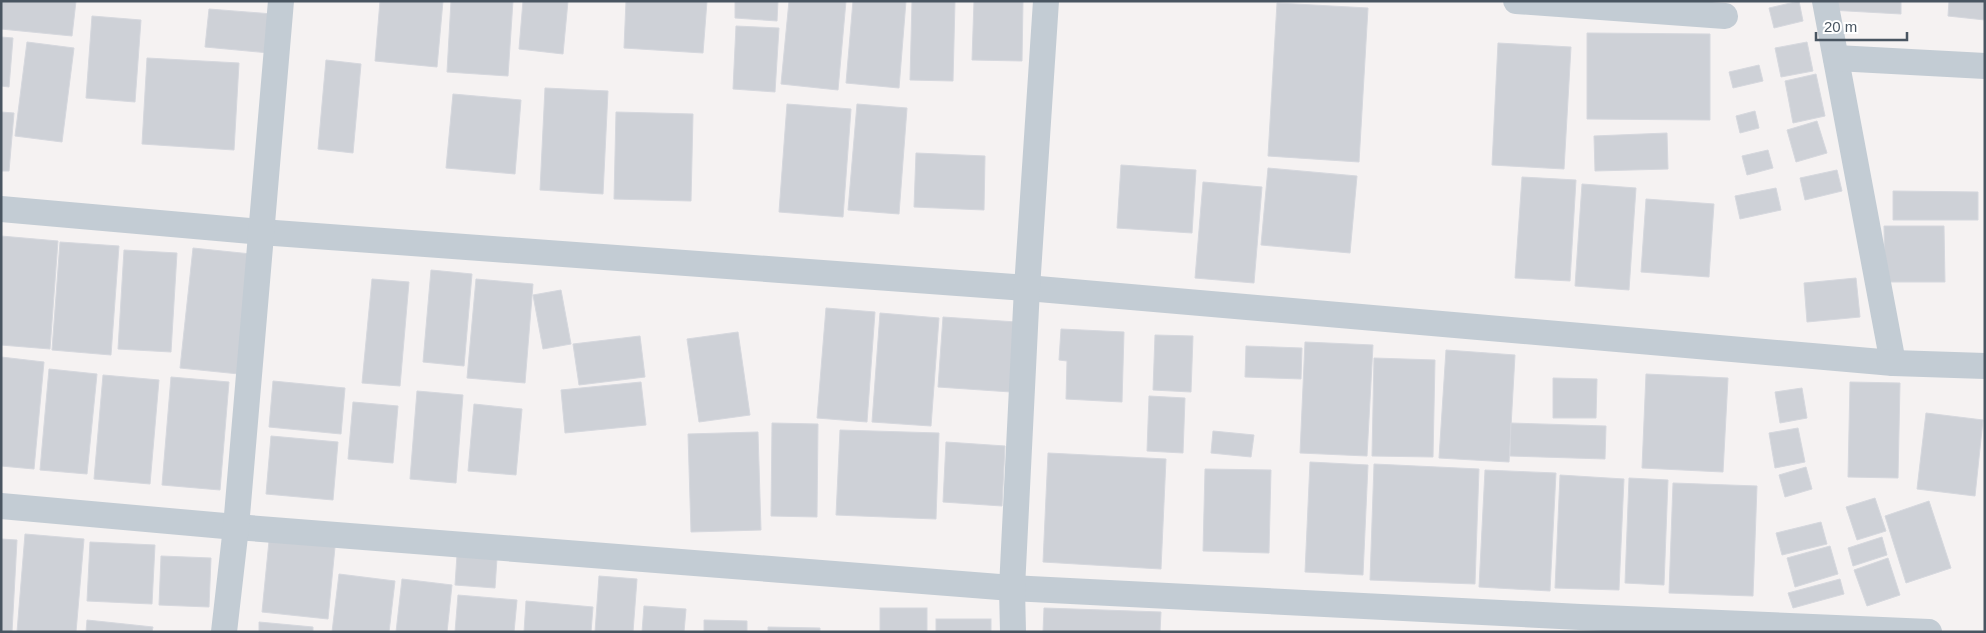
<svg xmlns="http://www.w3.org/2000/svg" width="1986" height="633" font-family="Helvetica,sans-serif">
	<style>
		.building { fill: #ced1d7; stroke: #d6d8de }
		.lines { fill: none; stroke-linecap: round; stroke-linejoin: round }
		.minor { stroke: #c3ccd4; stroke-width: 26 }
	</style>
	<rect width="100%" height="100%" fill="#f5f2f2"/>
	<g class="building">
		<path d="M1,1H76L72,36L1,29Z"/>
		<path d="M380,1H443L437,67L375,61Z"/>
		<path d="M451,1H513L508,76L447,72Z"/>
		<path d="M523,1H568L563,54L519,49Z"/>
		<path d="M626,1H707L703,53L624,48Z"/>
		<path d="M735,1H778L777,21L735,18Z"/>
		<path d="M789,1H846L838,90L781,84Z"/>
		<path d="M853,1H906L899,88L846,83Z"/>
		<path d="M912,1H955L953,81L910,80Z"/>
		<path d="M974,1H1023L1022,61L972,60Z"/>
		<path d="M1799,1L1803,21L1774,28L1769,8Z"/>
		<path d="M1830,1H1901V14L1830,10Z"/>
		<path d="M1949,1H1985V20L1948,16Z"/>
		<path d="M1277,3L1368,8L1359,162L1268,156Z"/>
		<path d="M209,9L273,14L269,53L205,47Z"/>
		<path d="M92,16L141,20L135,102L86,98Z"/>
		<path d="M736,26L779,28L775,92L733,89Z"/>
		<path d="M1587,33L1710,34V120L1587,119Z"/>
		<path d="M1,37L13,38L9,87L1,86Z"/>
		<path d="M27,42L74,48L62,142L15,136Z"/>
		<path d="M1807,42L1813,71L1781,77L1775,48Z"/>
		<path d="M1498,43L1571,47L1564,169L1492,165Z"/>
		<path d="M147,58L239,63L234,150L142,144Z"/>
		<path d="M326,60L361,64L353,153L318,149Z"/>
		<path d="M1759,65L1763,81L1733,88L1729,72Z"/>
		<path d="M1816,74L1825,116L1793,123L1785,81Z"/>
		<path d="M545,88L608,91L603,194L540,190Z"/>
		<path d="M453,94L521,100L515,174L446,168Z"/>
		<path d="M787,104L851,109L843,217L779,212Z"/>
		<path d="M857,104L907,108L899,214L848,210Z"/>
		<path d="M1755,111L1759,128L1740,133L1736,116Z"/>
		<path d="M1,112L14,113L9,171H1Z"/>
		<path d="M616,112L693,114L691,201L614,199Z"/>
		<path d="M1817,121L1827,153L1796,162L1787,130Z"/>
		<path d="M1667,133L1668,169L1595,171L1594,136Z"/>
		<path d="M1768,150L1773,168L1747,175L1742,156Z"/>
		<path d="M916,153L985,156L984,210L914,207Z"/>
		<path d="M1121,165L1196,170L1192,233L1117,228Z"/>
		<path d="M1268,168L1357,176L1350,253L1261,245Z"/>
		<path d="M1837,170L1842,191L1805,200L1800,178Z"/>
		<path d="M1522,177L1576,180L1570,281L1515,278Z"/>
		<path d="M1203,182L1262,187L1254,283L1195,278Z"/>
		<path d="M1582,184L1636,188L1629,290L1575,286Z"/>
		<path d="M1776,188L1781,210L1740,219L1735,196Z"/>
		<path d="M1893,191L1978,192V220H1893Z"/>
		<path d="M1646,199L1714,204L1709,277L1641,272Z"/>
		<path d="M1884,226H1944L1945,282H1885Z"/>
		<path d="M1,236L58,241L50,349L1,345Z"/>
		<path d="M60,242L119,246L111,355L52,350Z"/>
		<path d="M193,248L251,254L239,374L180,368Z"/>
		<path d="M124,250L177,253L171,352L118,349Z"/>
		<path d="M431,270L472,274L464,366L423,362Z"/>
		<path d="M1856,278L1860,317L1807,322L1804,283Z"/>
		<path d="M372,279L409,282L400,386L362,383Z"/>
		<path d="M476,279L533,284L525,383L467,378Z"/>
		<path d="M561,290L571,344L543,349L533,295Z"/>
		<path d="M826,308L875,312L867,422L817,418Z"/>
		<path d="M880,313L939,318L931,426L872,422Z"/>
		<path d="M943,317L1016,322L1011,392L938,387Z"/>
		<path d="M1061,329L1124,332L1122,402L1066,399L1067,361L1059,360Z"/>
		<path d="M738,332L750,415L699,422L687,339Z"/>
		<path d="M1155,335L1193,336L1191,392L1153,390Z"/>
		<path d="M640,336L645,377L579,385L573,344Z"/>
		<path d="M1305,342L1373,345L1367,456L1300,453Z"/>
		<path d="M1246,346L1302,348L1301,379L1245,377Z"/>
		<path d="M1446,350L1515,355L1509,462L1439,458Z"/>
		<path d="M1,357L44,362L34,469L1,466Z"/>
		<path d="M1374,358L1435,360L1433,457L1372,456Z"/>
		<path d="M49,369L97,374L87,474L40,470Z"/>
		<path d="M1646,374L1728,378L1723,472L1642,468Z"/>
		<path d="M103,375L159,380L150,484L94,479Z"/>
		<path d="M171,377L229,382L220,490L162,485Z"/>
		<path d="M1553,378L1597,379L1596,418H1553Z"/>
		<path d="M273,381L345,388L341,434L269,427Z"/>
		<path d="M641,382L646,425L565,433L561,390Z"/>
		<path d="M1850,382L1900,383L1898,478L1848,477Z"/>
		<path d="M1802,388L1807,418L1780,423L1775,392Z"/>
		<path d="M417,391L463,395L456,483L410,479Z"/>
		<path d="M1149,396L1185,398L1183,453L1147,451Z"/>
		<path d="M353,402L398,406L393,463L348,459Z"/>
		<path d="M474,404L522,409L516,475L468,471Z"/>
		<path d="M1926,413L1983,420L1975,496L1917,489Z"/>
		<path d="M772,423L818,424L817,517L771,516Z"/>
		<path d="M1511,423L1606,426L1605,459L1510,456Z"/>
		<path d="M1798,428L1805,462L1775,468L1769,433Z"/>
		<path d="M840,430L939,433L936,519L836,515Z"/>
		<path d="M1213,431L1254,435L1251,457L1211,453Z"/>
		<path d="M758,432L761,530L691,532L688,434Z"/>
		<path d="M271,436L338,442L333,500L266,494Z"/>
		<path d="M946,442L1005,446L1002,506L943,502Z"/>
		<path d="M1048,453L1166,459L1161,569L1043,562Z"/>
		<path d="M1310,462L1368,465L1363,575L1305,572Z"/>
		<path d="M1374,464L1479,469L1475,584L1370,580Z"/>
		<path d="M1806,467L1812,489L1785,497L1779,475Z"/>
		<path d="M1205,469L1271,470L1269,553L1203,551Z"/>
		<path d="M1485,470L1556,473L1550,591L1479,587Z"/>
		<path d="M1560,475L1624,479L1619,590L1555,588Z"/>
		<path d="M1629,478L1668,480L1664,585L1625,583Z"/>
		<path d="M1673,483L1757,486L1753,596L1669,593Z"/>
		<path d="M1875,498L1886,531L1857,540L1846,507Z"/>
		<path d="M1929,501L1951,568L1906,583L1885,516Z"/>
		<path d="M1821,522L1827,544L1782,555L1776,533Z"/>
		<path d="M25,534L84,539L76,632H17Z"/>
		<path d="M1882,537L1887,555L1853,566L1848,548Z"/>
		<path d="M1,539L17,540L12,632H1Z"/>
		<path d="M269,541L335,547L328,619L262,612Z"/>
		<path d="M90,542L155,545L152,604L87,601Z"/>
		<path d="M1830,546L1838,574L1795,587L1787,558Z"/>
		<path d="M457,555L497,558L495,588L455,585Z"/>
		<path d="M161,556L211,558L209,607L159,605Z"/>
		<path d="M1888,558L1900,595L1867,606L1854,570Z"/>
		<path d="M339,574L395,581L389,632H332Z"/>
		<path d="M599,576L637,579L633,632H595Z"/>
		<path d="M402,579L452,585L447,632H396Z"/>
		<path d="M1840,579L1844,594L1793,608L1788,593Z"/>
		<path d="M458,595L517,600L514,632H455Z"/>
		<path d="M526,601L593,607L591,632H524Z"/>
		<path d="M644,606L686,609L684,632H642Z"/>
		<rect x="880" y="608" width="47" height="24"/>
		<path d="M1044,608L1161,612L1160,632H1043Z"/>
		<rect x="936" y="619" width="55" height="13"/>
		<path d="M87,620L153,627L152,632H86Z"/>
		<path d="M704,620L747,621V632H704Z"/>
		<path d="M259,622L313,627V632H259Z"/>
		<path d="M768,627L820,628V632H768Z"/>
	</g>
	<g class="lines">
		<g class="minor">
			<path d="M1516,1L1725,16"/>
			<path d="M1825,1L1893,363"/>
			<path d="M1836,58L1985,66"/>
			<path d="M1,209L261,232L1027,288L1893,363L1985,366"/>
			<path d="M1,506L236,527L1012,588L1580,617L1929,632"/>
			<path d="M224,632L236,527L281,1"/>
			<path d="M1013,632L1012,588L1027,288L1046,1"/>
		</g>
	</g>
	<rect width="1986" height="633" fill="none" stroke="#495561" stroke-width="5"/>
	<path d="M1816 32v8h91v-8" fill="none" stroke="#495561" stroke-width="2.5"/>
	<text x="1824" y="32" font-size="15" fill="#495561" stroke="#ffffff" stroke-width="4" paint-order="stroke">20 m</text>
</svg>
